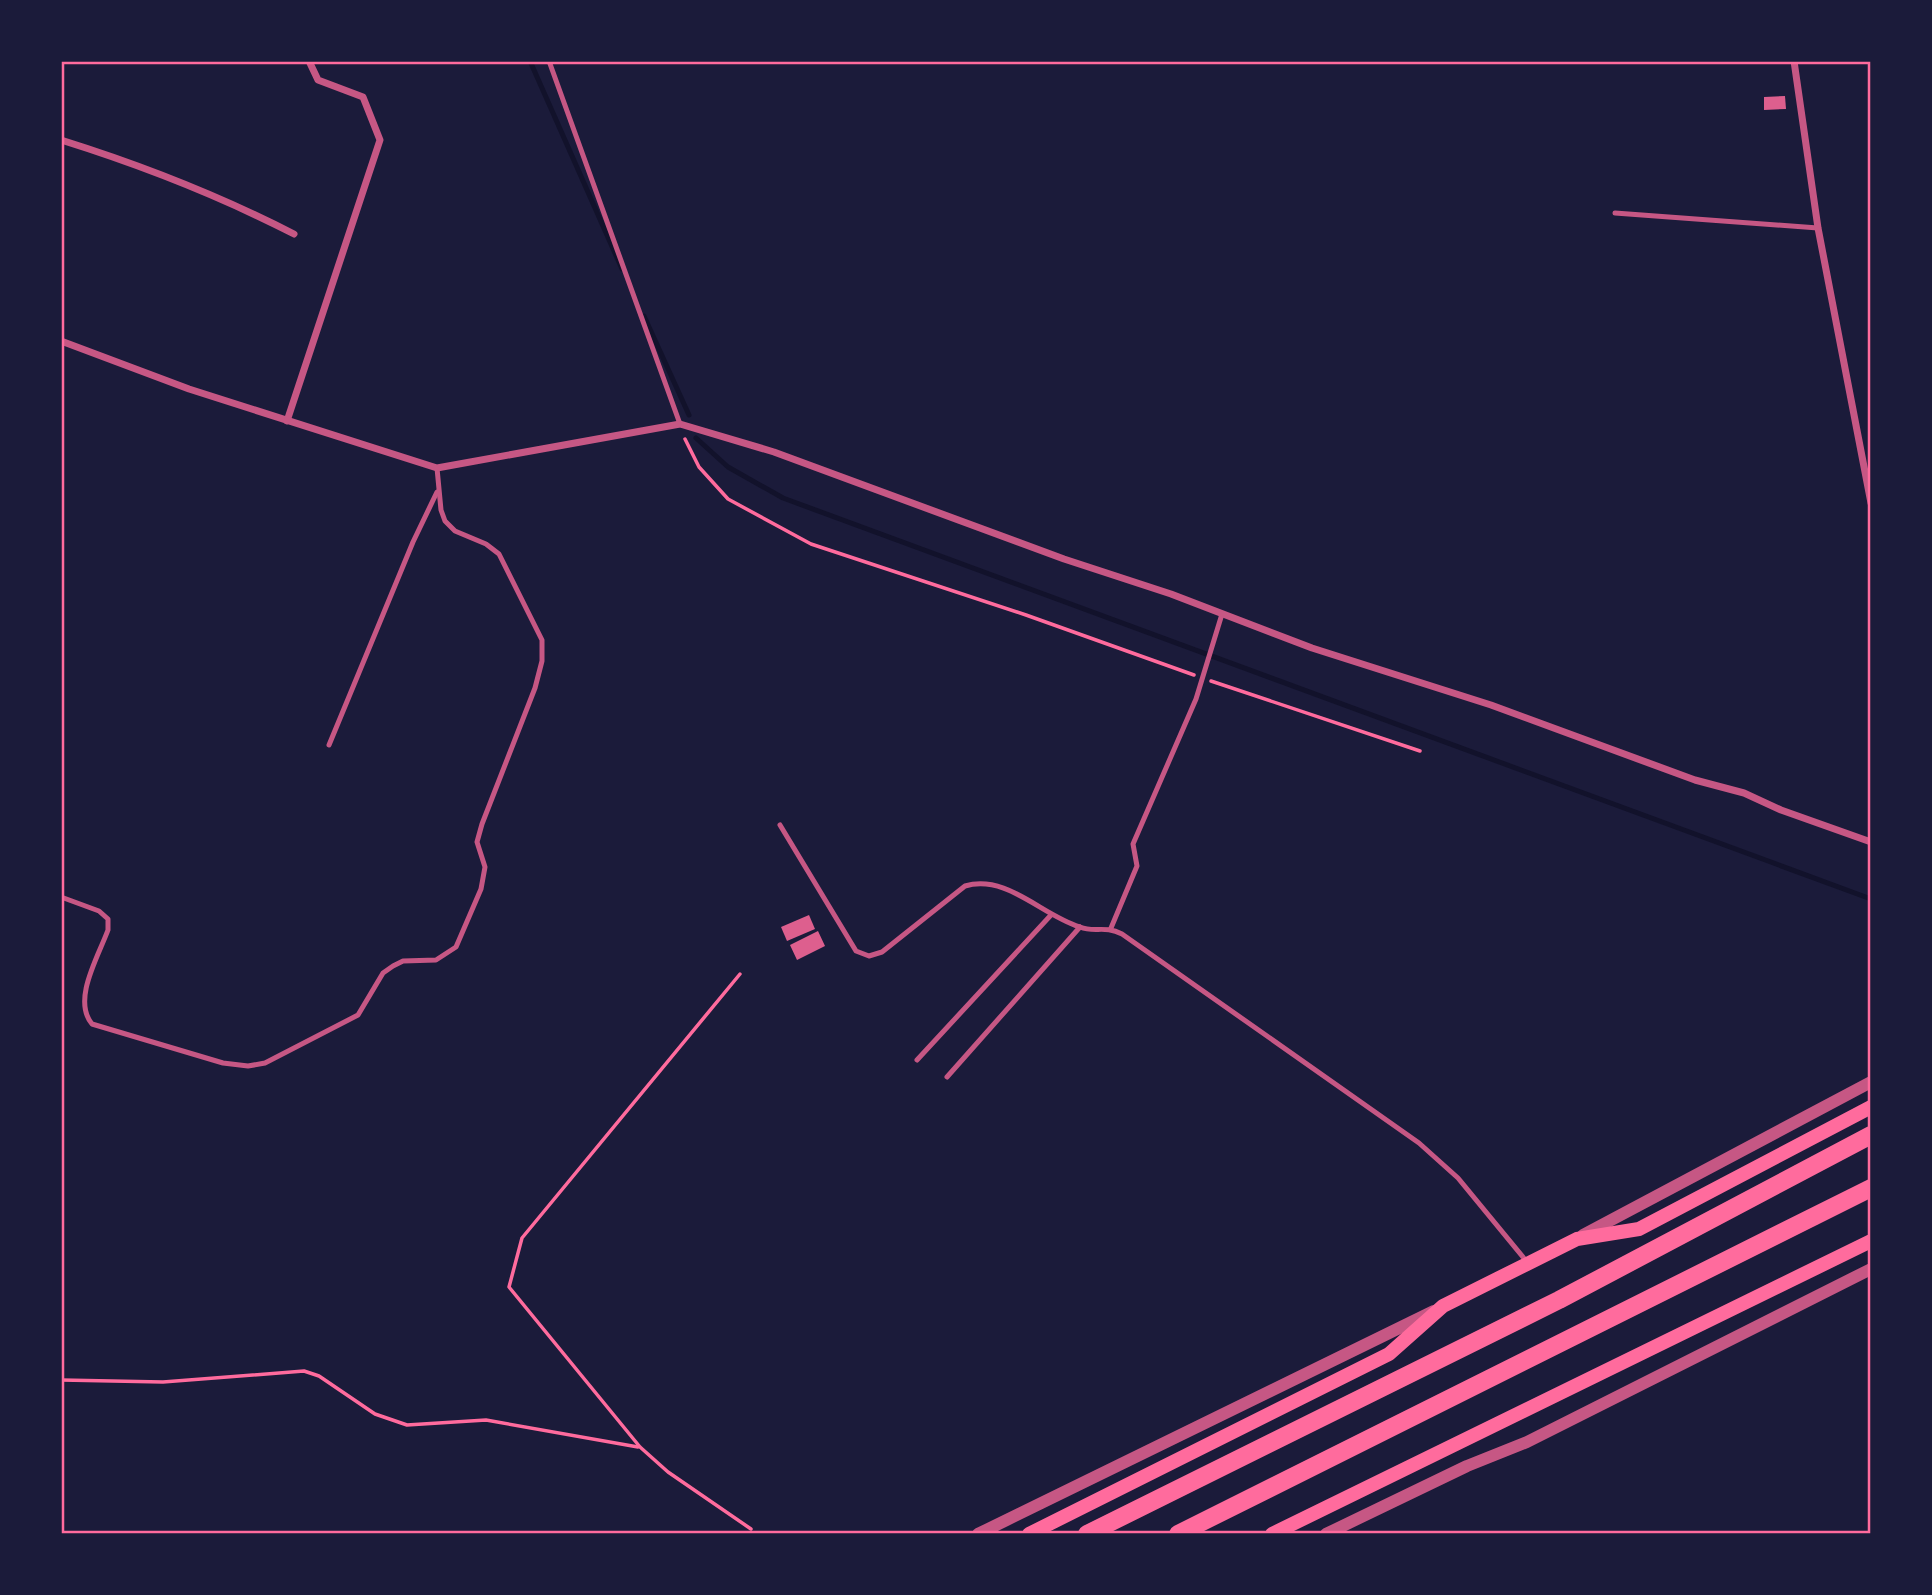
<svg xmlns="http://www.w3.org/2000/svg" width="1932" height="1595" font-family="'Exo 2',sans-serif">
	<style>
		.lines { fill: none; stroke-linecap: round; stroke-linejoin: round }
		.stream { stroke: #12122b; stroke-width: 5 }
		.building { fill: #dd5f8e }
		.path { stroke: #ff6b9d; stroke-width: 3.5 }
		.service { stroke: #c65784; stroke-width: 5 }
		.minor { stroke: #c65784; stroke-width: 7 }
		.tertiary { stroke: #c65784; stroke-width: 12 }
		.secondary { stroke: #ff6b9d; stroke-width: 14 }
		.trunk { stroke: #ff6b9d; stroke-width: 18 }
		.neatline { fill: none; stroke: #ff6b9d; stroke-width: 2.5 }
	</style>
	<rect width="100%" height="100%" fill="#1b1b3a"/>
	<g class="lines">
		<g class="stream">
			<path d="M530,61L622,269"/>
			<path d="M644,316L689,415"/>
			<path d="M696,438L728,467L783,498L1871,899"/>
		</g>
	</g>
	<g class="building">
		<path d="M1785,96L1786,109L1764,110V97Z"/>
		<path d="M809,915L815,929L787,941L781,927Z"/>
		<path d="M818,931L825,946L797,960L790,945Z"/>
	</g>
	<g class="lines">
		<g class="path">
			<path d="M685,439L699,467L728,499L811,544L1026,615L1194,675"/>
			<path d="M1211,681L1420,751"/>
			<path d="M740,974L522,1238L509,1287L640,1447L668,1472L751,1529"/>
			<path d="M61,1380L163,1382L304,1371L319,1376L375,1414L407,1425L486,1420L638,1447"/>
		</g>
		<g class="service">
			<path d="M549,61L680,424"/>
			<path d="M1615,213L1818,228"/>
			<path d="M329,745L413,542L437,492"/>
			<path d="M780,825L856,951L869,956L882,952L965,886C1007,874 1041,915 1080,927C1095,933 1104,925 1122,934L1419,1143L1458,1178L1527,1262"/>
			<path d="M61,897L99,911L108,919V930C98,957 72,1000 92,1024L223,1063L248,1066L265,1063L358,1015L383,973L393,966L403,961L436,960L456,947L481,889L485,867L477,842L482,824L535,688L542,661V640L499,554L486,544L455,531L445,521L441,510L437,468"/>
			<path d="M1111,928L1137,866L1133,844L1196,699L1222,614"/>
			<path d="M917,1060L1051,915"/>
			<path d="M947,1077L1080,927"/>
		</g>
		<g class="minor">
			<path d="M1794,61L1818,228L1871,503"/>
			<path d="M61,140C141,165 220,196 294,234"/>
			<path d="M61,341L189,389L437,468L680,424L774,452L1064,559L1171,594L1312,648L1491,705L1695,780L1744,793L1781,810L1871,842"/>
			<path d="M287,421L380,140L363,97L318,80L309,61"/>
		</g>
		<g class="tertiary">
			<path d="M1583,1235L1871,1082"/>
			<path d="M978,1534L1434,1311"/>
			<path d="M1326,1534L1467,1466L1527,1442L1871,1269"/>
		</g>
		<g class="secondary">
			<path d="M1029,1534L1389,1354L1443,1306L1577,1239L1639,1229L1871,1107"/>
			<path d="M1272,1534L1871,1241"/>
		</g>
		<g class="trunk">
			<path d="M1087,1534L1559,1300L1871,1135"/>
			<path d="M1178,1534L1871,1188"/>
		</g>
	</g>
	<rect width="1932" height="1595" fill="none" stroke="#1b1b3a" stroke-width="126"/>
	<rect x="63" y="63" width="1806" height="1469" class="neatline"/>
</svg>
